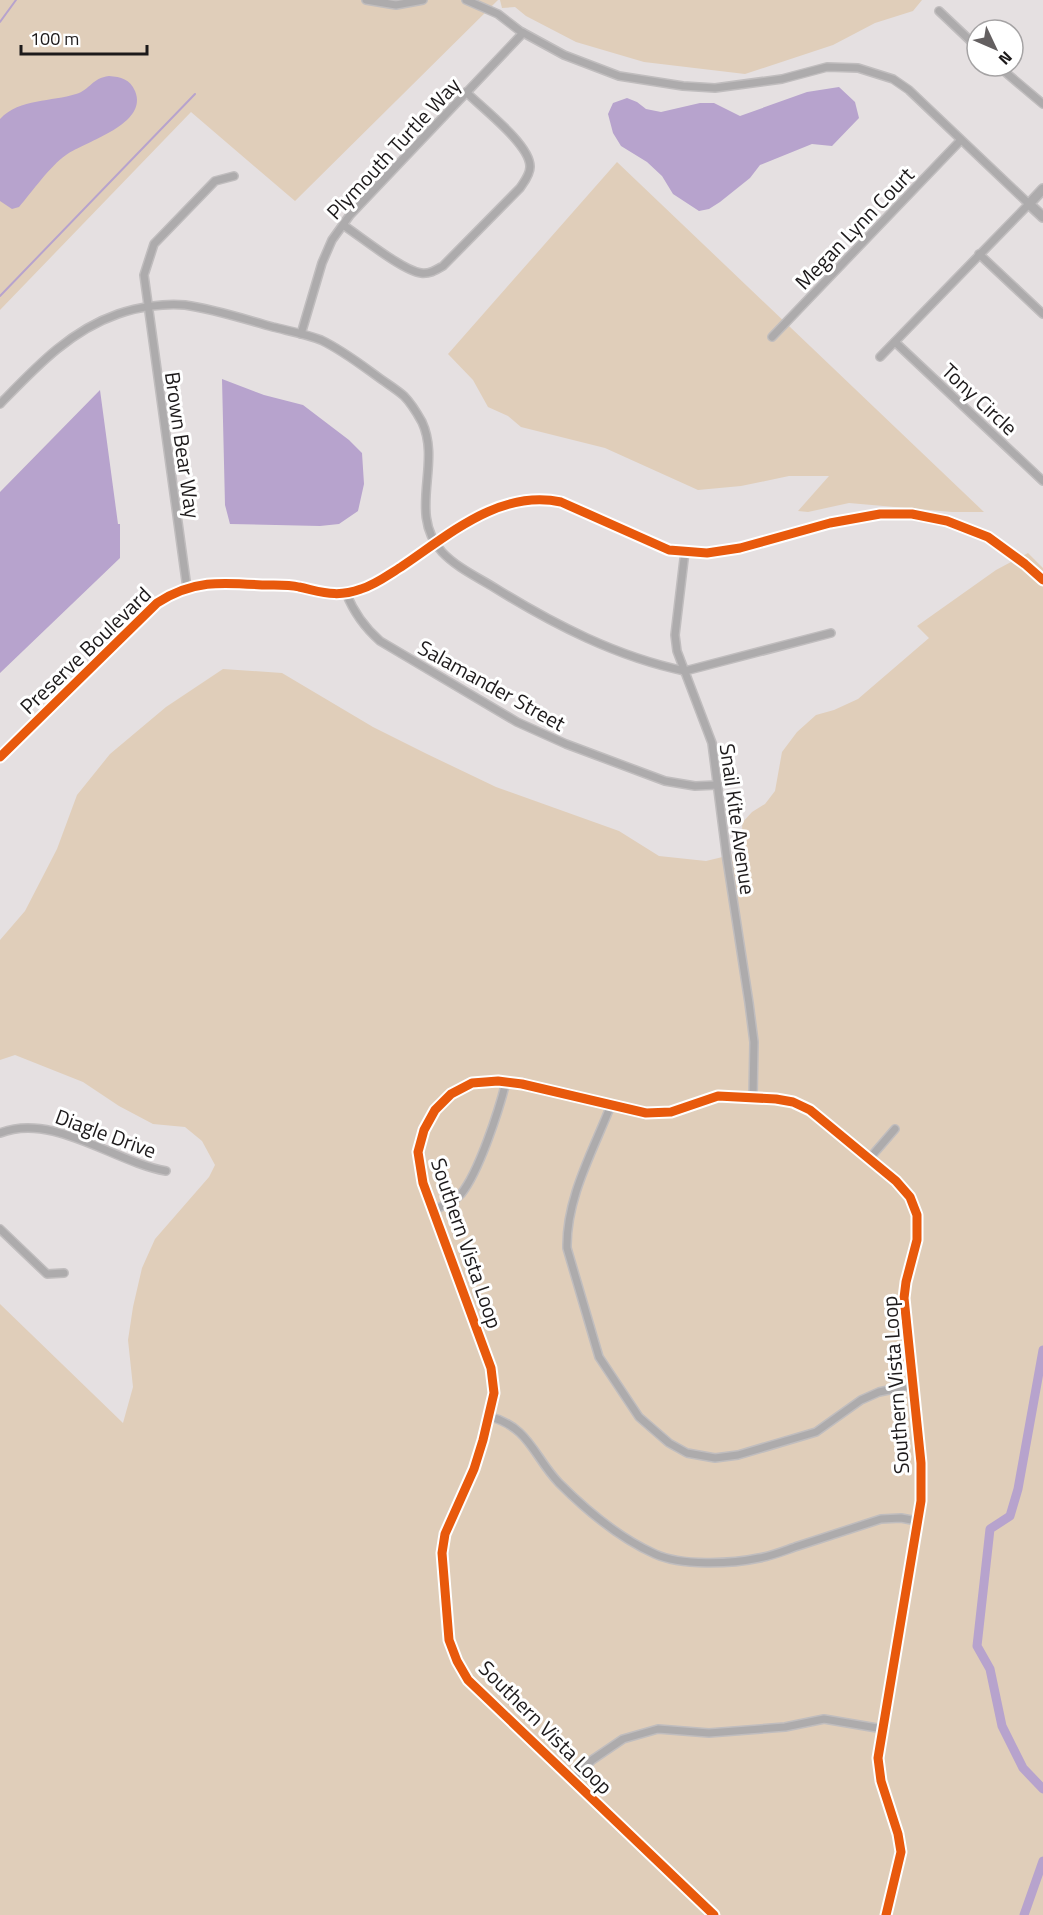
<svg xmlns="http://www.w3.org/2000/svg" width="1043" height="1915" font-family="'Titillium Web',sans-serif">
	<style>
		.green { fill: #e0ceba }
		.water { fill: #b7a3cd }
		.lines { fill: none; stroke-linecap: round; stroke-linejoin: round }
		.stream { stroke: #b7a3cd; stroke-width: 2 }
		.canal { stroke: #b7a3cd; stroke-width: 9 }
		.minor-casing { stroke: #c0bdbe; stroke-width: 10 }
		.tertiary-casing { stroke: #c0bdbe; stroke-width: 12 }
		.minor { stroke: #adabac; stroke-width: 7 }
		.tertiary { stroke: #adabac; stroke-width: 9 }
		.cycleway-casing { stroke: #fff; stroke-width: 13 }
		.cycleway { stroke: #e8590c; stroke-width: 9 }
		.labels { text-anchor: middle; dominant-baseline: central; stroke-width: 6; stroke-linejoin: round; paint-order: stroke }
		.street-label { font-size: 21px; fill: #1d1a1b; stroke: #fff }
	</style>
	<rect width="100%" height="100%" fill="#e5e0e1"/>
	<g class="green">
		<path d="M0,0H498L295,201L191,112L0,310Z"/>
		<path d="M500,0H922L913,11L875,23L833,45L745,74L644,62L576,42L526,16L515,7L502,8Z"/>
		<path d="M617,162L984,512H952L849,503L808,512L798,511L829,476H789L741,486L698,490L605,448L521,427L508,416L488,407L473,380L448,354Z"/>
		<path d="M1028,553L1043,568V1915H0V1304L123,1423L133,1387L128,1340L133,1307L142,1268L155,1239L209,1177L215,1165L202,1141L185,1127L153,1124L119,1106L83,1082L15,1055L0,1060V940L25,911L57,849L77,795L110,754L166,707L223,669L282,673L373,727L427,754L496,787L619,831L659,856L706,861L743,852L742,823L752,812L765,804L775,791L782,752L797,732L816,715L834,710L858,699L929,638L917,626L996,570Z"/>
	</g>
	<g class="water">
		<path d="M109,76C121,77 130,79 135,91C149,124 86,141 66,155C50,166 32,192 19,207L12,209L0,201V119C20,98 52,102 76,94C90,90 92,78 109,76Z"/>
		<path d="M839,87L855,102L859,118L832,146L812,144L760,165L750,178L720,202L709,209L699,211L673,194L662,176L647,162L621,146L613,133L608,114L613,103L627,98L637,102L646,109L661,112L700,103H714L740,116L807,92Z"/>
		<path d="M222,379L264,395L303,405L349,440L362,453L364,484L358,511L339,524L320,526L230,524L225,505Z"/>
		<path d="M100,390L118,524H120V558L0,673V492Z"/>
	</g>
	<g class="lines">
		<g class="stream">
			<path d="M0,22L16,0"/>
			<path d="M0,296L195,94"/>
		</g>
		<g class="canal">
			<path d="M1043,1350L1018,1489L1010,1516L990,1529L977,1646L990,1669L1002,1726L1023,1768L1043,1789"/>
			<path d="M1024,1915L1043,1861"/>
		</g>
		<defs>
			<g id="minor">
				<path d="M366,0L396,5L423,0"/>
				<path d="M466,0L498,14L520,31L564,55L619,76L683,86L715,88L782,79L827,67L858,68L893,79L909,90L1029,204L880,357"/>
				<path d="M939,11L977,47"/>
				<path d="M998,66L1043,104"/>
				<path d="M343,225C360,236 403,271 421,273C430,274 436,270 443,266L520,188C524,182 530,175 530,167C531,145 482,108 466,92"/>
				<path d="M979,254L1043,314"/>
				<path d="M301,334L322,263L332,240L350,215L523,33"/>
				<path d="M772,337L960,141"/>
				<path d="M895,342L1043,481"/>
				<path d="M0,404C35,368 69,331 118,314C138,307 164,303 185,305C214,309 244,319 273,327C289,331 306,334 321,340C342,350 360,364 378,377C386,383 396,389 404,396C411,403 417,413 422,422C442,465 407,513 442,552C456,567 477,577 495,588C553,624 617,657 685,671L831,633"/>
				<path d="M685,551L675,635L677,651L712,743L727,860L749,1003L754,1042L753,1097"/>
				<path d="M187,588L144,275L154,244L215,181L234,176"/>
				<path d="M346,593C354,613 364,627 380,641L517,722L566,744L665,781L695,786L717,785"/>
				<path d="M0,757L157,603C192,580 221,582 262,585C274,585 287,584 299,587C323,592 336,598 361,589C375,585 388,575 401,567C449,535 499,489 561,502L669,550L707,553L740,548L830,523L880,514H912L947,521L988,537L1025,564L1043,580"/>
				<path d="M611,1105C593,1151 566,1198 567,1248L599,1357L639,1417L669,1443L687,1453L715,1458L738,1455L816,1432L861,1400L879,1392L913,1385"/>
				<path d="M0,1133C53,1112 114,1162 166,1171"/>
				<path d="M869,1159L895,1129"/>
				<path d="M433,1210C443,1206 453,1203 461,1194C479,1172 499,1110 506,1082"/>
				<path d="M0,1229L47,1274L64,1273"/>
				<path d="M488,1416C530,1427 533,1456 559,1483C587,1511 619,1538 655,1554C681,1566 731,1564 759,1558C772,1556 786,1550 798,1546C826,1537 854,1528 881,1519L901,1518L917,1521"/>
				<path d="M573,1780L592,1760L623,1739L658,1729L709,1733L785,1727L824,1719L883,1729"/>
				<path d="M714,1915L468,1680L457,1661L449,1640L442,1553L445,1534L474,1469L483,1440L494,1393L491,1368L423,1183L418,1152L424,1130L435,1110L451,1094L472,1083L498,1081L522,1084L646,1113L671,1112L718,1096L776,1099L793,1102L810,1110L896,1181L910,1197L917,1215V1240L906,1282L904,1298L921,1463V1501L878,1758L881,1781L898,1834L901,1852L886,1915"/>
			</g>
			<path id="tertiary" d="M1043,189L1029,204L1043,217"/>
		</defs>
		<use href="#minor" class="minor-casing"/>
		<use href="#tertiary" class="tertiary-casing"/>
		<use href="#minor" class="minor"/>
		<use href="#tertiary" class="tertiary"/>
		<defs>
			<g id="cycleway">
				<path d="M0,757L157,603C192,580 221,582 262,585C274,585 287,584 299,587C323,592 336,598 361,589C375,585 388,575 401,567C449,535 499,489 561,502L669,550L707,553L740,548L830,523L880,514H912L947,521L988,537L1025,564L1043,580"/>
				<path d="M714,1915L468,1680L457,1661L449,1640L442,1553L445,1534L474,1469L483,1440L494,1393L491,1368L423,1183L418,1152L424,1130L435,1110L451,1094L472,1083L498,1081L522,1084L646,1113L671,1112L718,1096L776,1099L793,1102L810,1110L896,1181L910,1197L917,1215V1240L906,1282L904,1298L921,1463V1501L878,1758L881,1781L898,1834L901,1852L886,1915"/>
			</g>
		</defs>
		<use href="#cycleway" class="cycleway-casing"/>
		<use href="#cycleway" class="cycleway"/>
	</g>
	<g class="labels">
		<g class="street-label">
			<text transform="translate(393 148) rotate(-47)">Plymouth Turtle Way</text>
			<text transform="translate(854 228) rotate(-46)">Megan Lynn Court</text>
			<text transform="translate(980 399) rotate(43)">Tony Circle</text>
			<text transform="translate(183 445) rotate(82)">Brown Bear Way</text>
			<text transform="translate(85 650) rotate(-44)">Preserve Boulevard</text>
			<text transform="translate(492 685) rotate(29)">Salamander Street</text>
			<text transform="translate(738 819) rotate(82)">Snail Kite Avenue</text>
			<text transform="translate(106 1133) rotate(20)">Diagle Drive</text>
			<text transform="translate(467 1243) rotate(71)">Southern Vista Loop</text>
			<text transform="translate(895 1385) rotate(-94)">Southern Vista Loop</text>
			<text transform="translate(546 1727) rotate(45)">Southern Vista Loop</text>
		</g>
	</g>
	<g transform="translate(995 48) rotate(134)"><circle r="28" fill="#ffffff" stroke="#a5a3a4" stroke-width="1.5"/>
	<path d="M0-4.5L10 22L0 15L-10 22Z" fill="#635f60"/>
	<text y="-9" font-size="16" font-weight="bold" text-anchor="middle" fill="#1d1a1b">N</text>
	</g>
	<path d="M21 45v9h126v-9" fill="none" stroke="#1d1a1b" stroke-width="3"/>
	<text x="30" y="45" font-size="18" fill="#1d1a1b" stroke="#ffffff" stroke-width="4.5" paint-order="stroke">100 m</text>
</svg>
